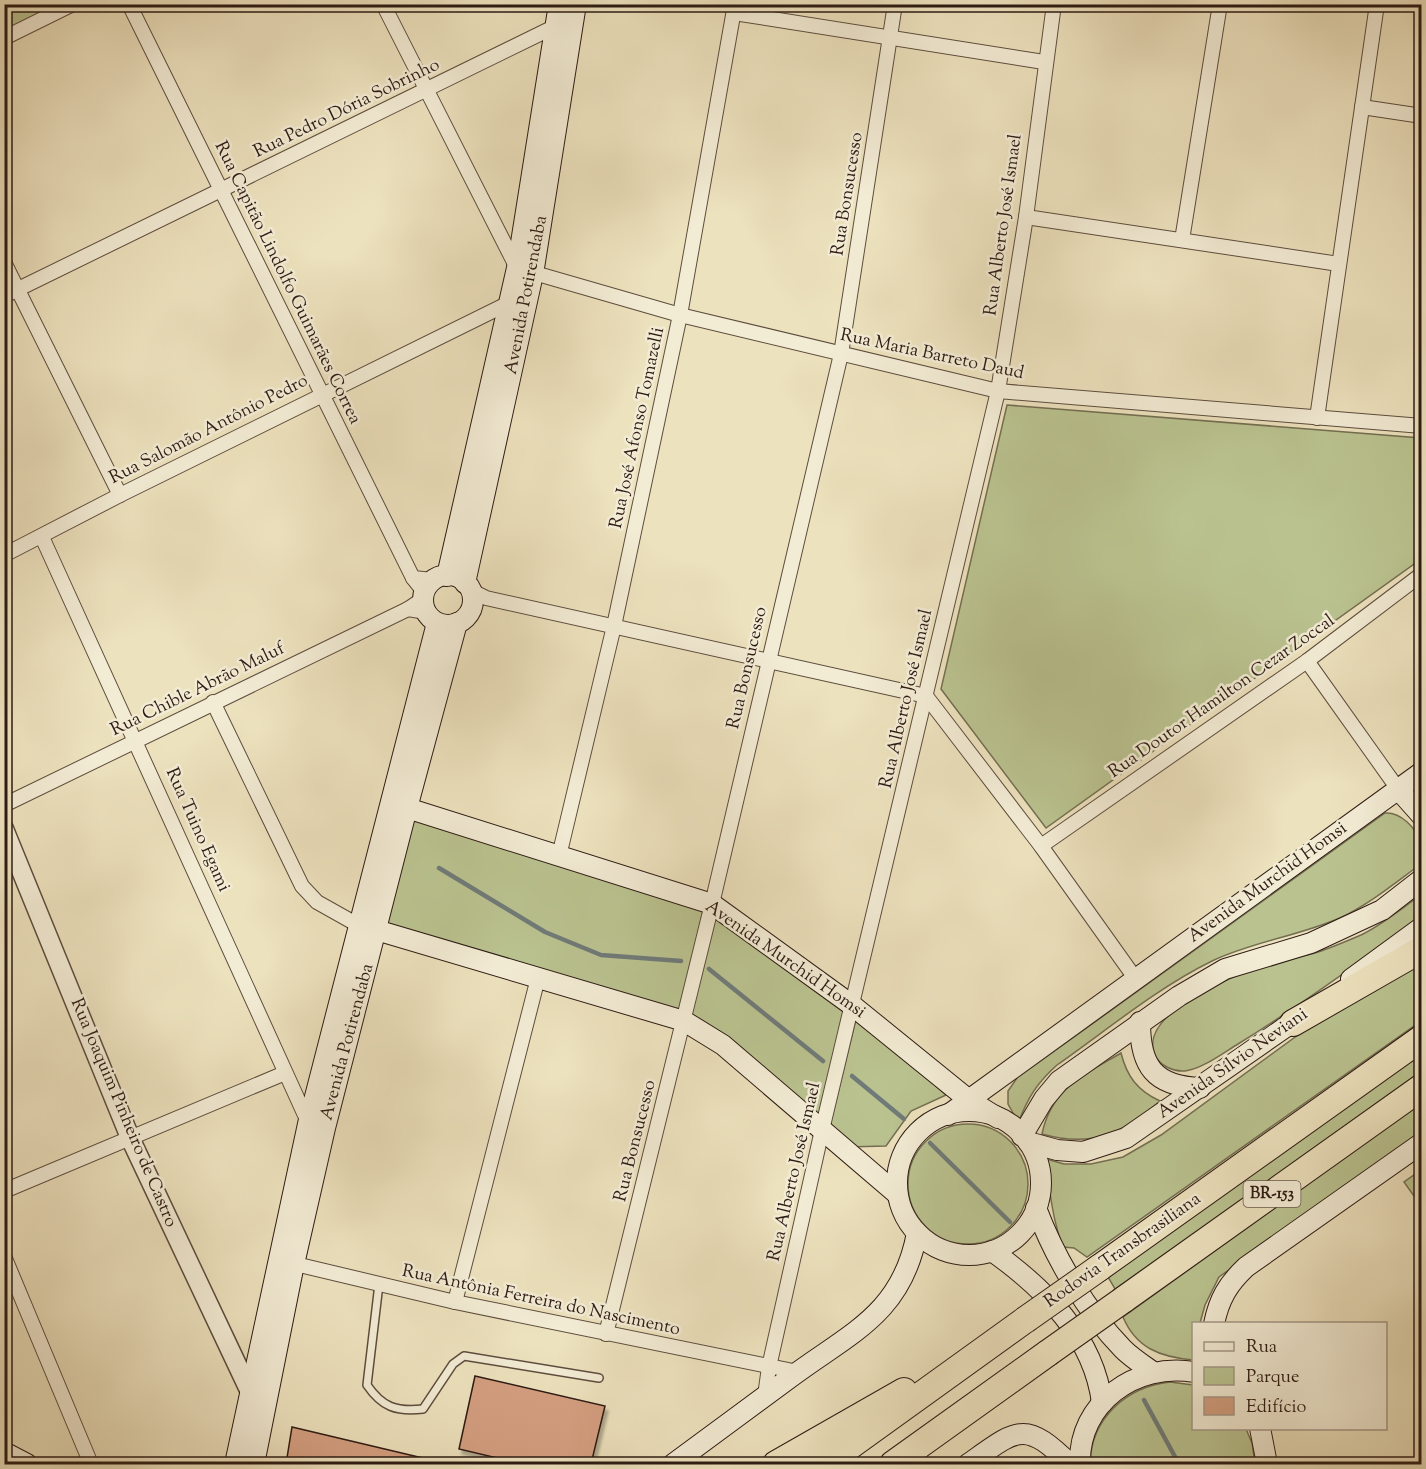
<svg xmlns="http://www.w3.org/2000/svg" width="1426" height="1469" font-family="'Sorts Mill Goudy',serif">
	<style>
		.green { fill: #bac390; stroke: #746f52; stroke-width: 1.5 }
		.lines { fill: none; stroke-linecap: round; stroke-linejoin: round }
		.stream { stroke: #707b79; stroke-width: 4.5 }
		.building { fill: #d49f81; stroke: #2d1b14; stroke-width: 1.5; filter: url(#shadow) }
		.service-casing { stroke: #5d4d3e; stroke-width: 10 }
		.minor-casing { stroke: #5d4d3e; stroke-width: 16 }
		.tertiary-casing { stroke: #5d4d3e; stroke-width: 21 }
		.secondary-casing { stroke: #2d1b14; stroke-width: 22 }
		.motorway-casing { stroke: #2d1b14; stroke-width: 28 }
		.service { stroke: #f3ecd5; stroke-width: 7 }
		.minor { stroke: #f3ecd5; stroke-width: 14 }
		.tertiary { stroke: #f3ecd5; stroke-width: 18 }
		.secondary { stroke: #f3ecd5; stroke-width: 20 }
		.motorway { stroke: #ede2be; stroke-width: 26 }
		.motorway-bridge-casing { stroke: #2d1b14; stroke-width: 28; stroke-linecap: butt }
		.motorway-bridge { stroke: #ede2be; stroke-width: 26 }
		.labels { text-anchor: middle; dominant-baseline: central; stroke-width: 5; stroke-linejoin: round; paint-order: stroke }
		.shield { fill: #f3ecd5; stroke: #685a4e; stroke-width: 1.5 }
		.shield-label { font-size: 16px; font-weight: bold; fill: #2d1b14 }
		.street-label { font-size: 18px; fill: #2d1b14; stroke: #f3ecd5 }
	</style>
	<defs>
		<filter id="shadow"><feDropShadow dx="3" dy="5" stdDeviation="1.5" flood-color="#0004"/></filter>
	</defs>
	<rect width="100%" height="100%" fill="#ede2be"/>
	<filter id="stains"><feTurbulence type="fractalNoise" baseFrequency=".00333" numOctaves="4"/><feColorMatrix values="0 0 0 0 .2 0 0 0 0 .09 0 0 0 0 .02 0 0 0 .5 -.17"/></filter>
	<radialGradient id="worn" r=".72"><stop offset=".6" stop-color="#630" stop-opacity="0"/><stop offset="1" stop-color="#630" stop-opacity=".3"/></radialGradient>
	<g class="green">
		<path d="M5,4L61,5L5,32Z"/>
		<path d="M1007,405L1421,438V559L1046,828L941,689Z"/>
		<path d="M1385,813C1401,812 1416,828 1421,843C1423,849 1421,858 1421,864C1396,882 1371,903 1342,917C1300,936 1254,941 1212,961C1157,988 1107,1030 1057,1065C1038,1082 1028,1097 1019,1121L1017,1120L1008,1104V1091L1017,1078Z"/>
		<path d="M411,814L704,907L679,1014L384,926Z"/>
		<path d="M1421,895V918C1361,961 1301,1005 1238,1044C1223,1053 1202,1069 1185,1071C1174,1072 1160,1066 1155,1055C1137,1015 1230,977 1257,968C1277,961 1298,958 1318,952C1333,947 1347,941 1361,935C1382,925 1402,908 1421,895Z"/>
		<path d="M716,912L846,1007L819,1123L689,1019Z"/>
		<path d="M1421,956V1021L1087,1257L1074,1248L1063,1247C1051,1217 1051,1188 1043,1158L1064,1164H1091L1123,1157L1161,1135L1339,1005Z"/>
		<path d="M857,1015L946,1095L911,1111L886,1146L846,1147L828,1133Z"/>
		<path d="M1421,1052V1072L1115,1289L1108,1277Z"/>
		<path d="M1121,1053C1127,1077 1138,1091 1160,1101C1122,1134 1092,1148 1042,1134C1051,1089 1084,1075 1121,1053Z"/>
		<path d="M1421,1103V1134L1219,1277L1205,1305L1200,1323L1194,1324L1193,1360C1160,1357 1136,1348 1123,1317Z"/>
		<circle cx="968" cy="1184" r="60"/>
		<path d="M1421,1170V1195L1416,1199L1404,1182Z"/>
		<path d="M1170,1382L1193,1385L1194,1428L1246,1429L1252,1443L1255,1464H1090C1091,1418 1126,1387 1170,1382Z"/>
	</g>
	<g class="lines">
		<g class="stream">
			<path d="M439,868L545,932L601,955L681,961"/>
			<path d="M709,969L823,1061"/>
			<path d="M852,1076L904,1119"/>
			<path d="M930,1143L1010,1222"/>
			<path d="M1144,1400L1179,1464"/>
		</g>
	</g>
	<g class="building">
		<path d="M475,1376L605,1406L591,1464H523L459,1449Z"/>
		<path d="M292,1427L448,1464H286Z"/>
	</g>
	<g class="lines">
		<defs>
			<path id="service" d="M379,1284L367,1385C382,1407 396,1412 423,1409L453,1364L464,1356L599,1378"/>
			<g id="minor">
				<path d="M129,4L413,578L424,592"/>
				<path d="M383,4L517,268L680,315L998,391L1422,426"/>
				<path d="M734,13L1044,62"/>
				<path d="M4,38L73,4"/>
				<path d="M1362,107L1422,116"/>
				<path d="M1026,217L1339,264"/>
				<path d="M1182,240L1220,4"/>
				<path d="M4,262L120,495"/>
				<path d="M4,296L560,24"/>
				<path d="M1317,418L1377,4"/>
				<path d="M42,537L309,1124"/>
				<path d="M4,555L120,495L513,301"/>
				<path d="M413,578L433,580"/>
				<path d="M470,590L486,598L926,696L1041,846L1135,978"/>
				<path d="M408,609L426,612"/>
				<path d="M1307,661L1398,789"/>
				<path d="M213,702L302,886L317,902L358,925"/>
				<path d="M4,805L408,609L423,599"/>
				<path d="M1041,846L1307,661L1422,574"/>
				<path d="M559,856L614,626L680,315L735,4"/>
				<path d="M4,1191L285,1073"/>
				<path d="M4,1256L91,1464"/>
				<path d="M287,1262L455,1302L798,1372"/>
				<path d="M455,1302L538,978"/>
				<path d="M606,1334L712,904L841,354L895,4"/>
				<path d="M765,1396L769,1367L822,1130L998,391L1026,217L1054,4"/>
			</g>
			<path id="tertiary" d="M4,829L131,1140L250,1392"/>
			<g id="secondary">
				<circle cx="448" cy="600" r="25"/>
				<path d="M447,576L517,268L559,4"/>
				<path d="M465,583L533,274L576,4"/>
				<path d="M1398,789L1422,816"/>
				<path d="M407,808L712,904L853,1006L969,1100L998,1118"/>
				<path d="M366,927L684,1021L723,1045L897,1194"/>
				<path d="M1351,979L1422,927"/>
				<path d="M1140,1022C1140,1066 1154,1086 1200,1088"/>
				<circle cx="969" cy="1183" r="72"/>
				<path d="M948,1115L1422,772"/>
				<path d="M1022,1136L1044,1099L1059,1081L1179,996L1225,969L1311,943L1382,910L1422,879"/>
				<path d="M1028,1142L1057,1150L1083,1152L1126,1138L1303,1015"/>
				<path d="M1036,1208C1055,1258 1086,1311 1123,1349C1132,1358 1143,1365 1153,1372"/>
				<path d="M992,1251C1044,1288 1094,1337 1102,1403"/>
				<path d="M1214,1324C1219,1299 1228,1284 1246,1267L1422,1143"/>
				<path d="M1260,1428L1267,1464"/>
				<path d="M4,1452L27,1464"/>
				<path d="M235,1464L308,1124L437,623"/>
				<path d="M254,1464L294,1264L325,1128L407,808L457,623"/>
				<path d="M673,1464C712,1435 752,1406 791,1377C850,1333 902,1314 917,1233"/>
				<path d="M968,1464C1018,1429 1024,1419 1070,1464"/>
				<path d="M1080,1464C1078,1403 1136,1362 1194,1372"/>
			</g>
			<g id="motorway">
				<path d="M1293,1023L1422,949"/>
				<path d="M1099,1268L1422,1038"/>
				<path d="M1123,1300L1422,1087"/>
				<path d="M776,1464L904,1391"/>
				<path d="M825,1464L1025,1320"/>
				<path d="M893,1464L1048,1353"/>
			</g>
		</defs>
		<use href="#service" class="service-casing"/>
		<use href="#minor" class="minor-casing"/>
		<use href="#tertiary" class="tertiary-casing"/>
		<use href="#secondary" class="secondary-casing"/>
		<use href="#motorway" class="motorway-casing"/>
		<use href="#service" class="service"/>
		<use href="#minor" class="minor"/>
		<use href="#tertiary" class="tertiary"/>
		<use href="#secondary" class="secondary"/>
		<use href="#motorway" class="motorway"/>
		<defs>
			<g id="motorway-bridge">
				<path d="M1025,1320L1099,1268"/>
				<path d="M1048,1353L1123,1300"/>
			</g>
		</defs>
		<use href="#motorway-bridge" class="motorway-bridge-casing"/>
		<use href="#motorway-bridge" class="motorway-bridge"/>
	</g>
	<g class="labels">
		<rect class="shield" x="1243.5" y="1181" width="57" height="26" rx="4.5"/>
		<g class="shield-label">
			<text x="1272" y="1194">BR-153</text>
		</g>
		<g class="street-label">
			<text transform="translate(347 109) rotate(-26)">Rua Pedro Dória Sobrinho</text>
			<text transform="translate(848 194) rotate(-81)">Rua Bonsucesso</text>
			<text transform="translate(1004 225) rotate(-82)">Rua Alberto José Ismael</text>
			<text transform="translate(287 283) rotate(64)">Rua Capitão Lindolfo Guimarães Correa</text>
			<text transform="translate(527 295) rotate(-79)">Avenida Potirendaba</text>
			<text transform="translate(932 355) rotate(12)">Rua Maria Barreto Daud</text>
			<text transform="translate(638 428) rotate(-78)">Rua José Afonso Tomazelli</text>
			<text transform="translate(209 430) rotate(-27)">Rua Salomão Antônio Pedro</text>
			<text transform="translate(748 668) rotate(-77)">Rua Bonsucesso</text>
			<text transform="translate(198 690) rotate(-26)">Rua Chible Abrão Maluf</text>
			<text transform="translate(1222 697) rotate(-35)">Rua Doutor Hamilton Cezar Zoccal</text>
			<text transform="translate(907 699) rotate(-77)">Rua Alberto José Ismael</text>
			<text transform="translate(197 830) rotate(66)">Rua Tuino Egami</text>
			<text transform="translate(1268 883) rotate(-36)">Avenida Murchid Homsi</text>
			<text transform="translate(785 960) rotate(35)">Avenida Murchid Homsi</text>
			<text transform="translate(348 1042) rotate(-75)">Avenida Potirendaba</text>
			<text transform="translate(1233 1064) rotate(-35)">Avenida Sílvio Neviani</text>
			<text transform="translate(123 1113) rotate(67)">Rua Joaquim Pinheiro de Castro</text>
			<text transform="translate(636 1141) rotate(-76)">Rua Bonsucesso</text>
			<text transform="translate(795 1172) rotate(-77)">Rua Alberto José Ismael</text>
			<text transform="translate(1123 1251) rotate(-35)">Rodovia Transbrasiliana</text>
			<text transform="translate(541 1301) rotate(12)">Rua Antônia Ferreira do Nascimento</text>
		</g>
	</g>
	<rect width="1426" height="1469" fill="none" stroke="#ede2be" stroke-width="24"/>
	<rect x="6" y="6" width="1414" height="1457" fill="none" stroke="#2d1b14" stroke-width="3"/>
	<rect x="12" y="12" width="1402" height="1445" fill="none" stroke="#2d1b14" stroke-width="1.5"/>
	<rect x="1192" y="1322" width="195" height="108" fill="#f3ecd5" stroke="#a49888" stroke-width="1.5"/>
	<rect x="1204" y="1342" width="30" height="9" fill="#f3ecd5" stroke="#a49888" stroke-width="1.5"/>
	<text x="1246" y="1352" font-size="18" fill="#2d1b14">Rua</text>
	<rect x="1204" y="1367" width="30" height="18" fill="#bac390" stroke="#a49888" stroke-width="1.5"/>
	<text x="1246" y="1382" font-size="18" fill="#2d1b14">Parque</text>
	<rect x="1204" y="1397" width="30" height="18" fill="#d49f81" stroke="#a49888" stroke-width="1.5"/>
	<text x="1246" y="1412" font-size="18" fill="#2d1b14">Edifício</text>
	<rect width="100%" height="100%" filter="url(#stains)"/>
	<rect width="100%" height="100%" fill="url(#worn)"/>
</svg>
